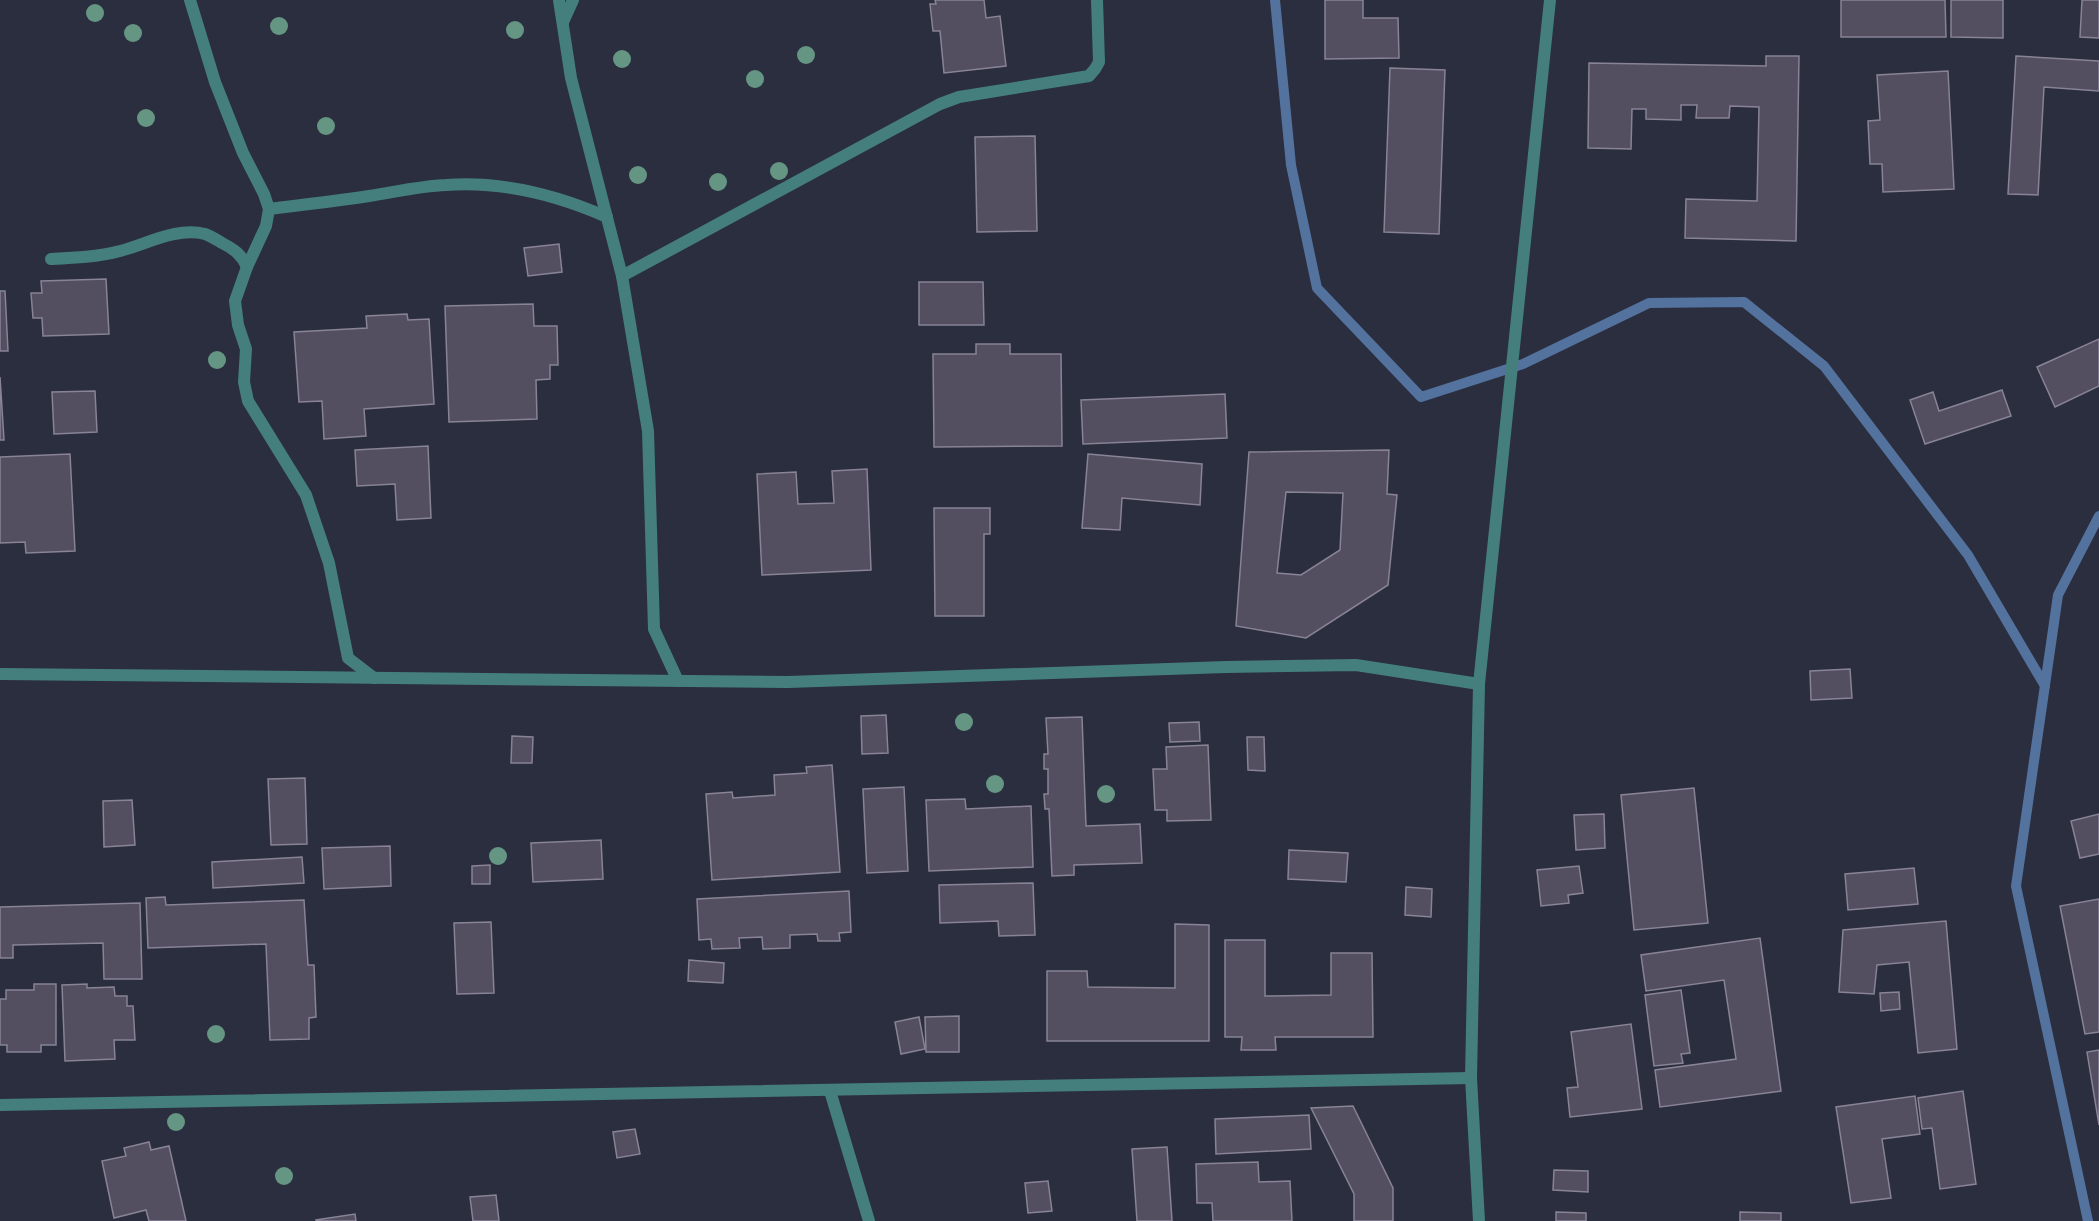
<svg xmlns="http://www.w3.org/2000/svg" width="2099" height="1221" font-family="'Fira Sans',sans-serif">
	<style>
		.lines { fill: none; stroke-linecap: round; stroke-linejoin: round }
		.stream { stroke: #54729e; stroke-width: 10 }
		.building { fill: #534e60; stroke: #888396; stroke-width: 1.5; fill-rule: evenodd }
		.street { stroke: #447f7e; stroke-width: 12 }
		.tree { fill: #659684 }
	</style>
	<rect width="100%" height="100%" fill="#2b2e3e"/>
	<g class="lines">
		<g class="stream">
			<path d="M1275,0L1291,165L1317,288L1421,397L1523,364L1649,303L1744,302L1824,366L1968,555L2045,686"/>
			<path d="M2088,1221L2016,886L2058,595L2099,516"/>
		</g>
	</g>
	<g class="building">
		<path d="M935,0H984L986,18L1000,16L1006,66L944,73L940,31H933L930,4H936Z"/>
		<path d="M1325,0H1363V18H1398L1399,58L1325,59Z"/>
		<path d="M1841,0H1945L1946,37H1841Z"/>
		<path d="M1951,0H2003V38L1951,37Z"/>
		<path d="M2082,0H2099V38L2080,37Z"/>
		<path d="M1766,56H1799L1796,241L1685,238L1686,199L1757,201L1759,107L1730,106L1729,118H1696L1697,105H1681V120L1646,119V109H1632L1631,149L1588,148L1589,63L1766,66Z"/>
		<path d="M2016,56L2099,61V91L2044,87L2038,195L2008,194Z"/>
		<path d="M1390,68L1445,70L1439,234L1384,232Z"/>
		<path d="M1948,71L1954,189L1883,192L1882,164H1870L1868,121L1880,120L1877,75Z"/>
		<path d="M1035,136L1037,231L977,232L975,137Z"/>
		<path d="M559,244L562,272L528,276L524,248Z"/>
		<path d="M106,279L109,334L43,336L42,318H33L31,293H42L41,281Z"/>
		<path d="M919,282H983L984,325H919Z"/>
		<path d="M0,291H5L8,351H0Z"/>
		<path d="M533,304L534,326H557L558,365H550V379L536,380L537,419L449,422L445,306Z"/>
		<path d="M407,314L408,320L429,319L434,404L364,409L366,436L324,439L322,401L299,402L294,332L367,328L366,316Z"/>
		<path d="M2099,339V386L2055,407L2037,367Z"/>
		<path d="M976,344H1010V354H1061L1062,446L934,447L933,354H976Z"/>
		<path d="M0,377L4,440H0Z"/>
		<path d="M2002,390L2011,416L1925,444L1910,400L1933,392L1939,411Z"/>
		<path d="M95,391L97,432L54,434L52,392Z"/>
		<path d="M1225,394L1227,438L1083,444L1081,400Z"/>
		<path d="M428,446L431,518L397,520L395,484L357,486L355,450Z"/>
		<path d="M1389,450L1387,494L1397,495L1388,585L1306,638L1236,626L1249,452ZM1286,492L1343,493L1340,550L1301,575L1277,573Z"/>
		<path d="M70,454L75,551L26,553L25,542L0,543V457Z"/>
		<path d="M1088,454L1202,464L1200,505L1122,498L1120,530L1082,528Z"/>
		<path d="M867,469L871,570L762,575L757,474L796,472L798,504L834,503L832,471Z"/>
		<path d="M934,508H990V534H984V616H935Z"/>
		<path d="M1850,669L1852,698L1811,700L1810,671Z"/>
		<path d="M886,715L888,753L862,754L861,716Z"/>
		<path d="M1082,717L1086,826L1140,824L1142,863L1074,865V875L1052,876L1049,809H1045L1044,794H1048V769H1044V754H1048L1046,718Z"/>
		<path d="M1199,722L1200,741L1170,742L1169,723Z"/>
		<path d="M512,736L533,737L532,763H511Z"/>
		<path d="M1247,737H1264L1265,771L1248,770Z"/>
		<path d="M1208,745L1211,820L1167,821V810H1155L1153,769H1167L1166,747Z"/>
		<path d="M832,765L840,872L712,880L706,794L732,792L733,798L775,795L774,775L807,773L806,767Z"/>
		<path d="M305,778L307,844L271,845L268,779Z"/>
		<path d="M904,787L908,871L867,873L863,789Z"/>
		<path d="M1694,788L1708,923L1634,930L1621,795Z"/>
		<path d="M965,799L966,809L1031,806L1033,867L929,871L926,800Z"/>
		<path d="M132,800L135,845L104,847L103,801Z"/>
		<path d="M1604,814L1605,848L1576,850L1574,815Z"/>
		<path d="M2099,814V854L2080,858L2071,821Z"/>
		<path d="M601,840L603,879L533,882L531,843Z"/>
		<path d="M390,846L391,886L324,889L322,848Z"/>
		<path d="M1289,850L1348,853L1346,882L1288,879Z"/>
		<path d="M302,857L304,883L213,888L212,862Z"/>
		<path d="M490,865V884H472V866Z"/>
		<path d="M1579,866L1583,893L1568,895L1569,903L1541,906L1537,870Z"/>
		<path d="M1914,868L1918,904L1848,910L1845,874Z"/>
		<path d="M1033,883L1035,935L999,936L998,921L940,923L939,885Z"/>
		<path d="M1406,887L1432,889L1431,917L1405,915Z"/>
		<path d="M849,891L851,932L839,933L840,941H818L817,934L790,935V948L763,949L762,937L739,938L740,948L712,949L711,939L699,940L697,899Z"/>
		<path d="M165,897L166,905L304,900L308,965H314L316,1017L309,1018V1039L270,1040L266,944L148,948L146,898Z"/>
		<path d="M2099,899V1032L2085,1034L2060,906Z"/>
		<path d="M140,903L142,979H104L103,943L13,945V958H0V907Z"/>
		<path d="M1946,921L1957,1049L1918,1053L1909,962L1877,965L1874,994L1839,992L1843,930Z"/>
		<path d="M491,922L494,993L457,994L454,923Z"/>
		<path d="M1175,924L1209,925V1041H1047V971H1087L1088,987L1175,988Z"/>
		<path d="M1760,938L1781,1091L1660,1107L1655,1070L1736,1059L1724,980L1646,991L1641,955Z"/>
		<path d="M1225,940H1265V996L1331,995V953H1372L1373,1037H1275L1276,1050H1241L1242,1037H1225Z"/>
		<path d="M689,960L724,963L723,983L688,981Z"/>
		<path d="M34,984H56V1045H41V1052H7V1045H0V999H6V990H34Z"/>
		<path d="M87,984V988L114,987L115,996H127V1006H133L135,1040H114L115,1059L65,1061L62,985Z"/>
		<path d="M1681,990L1690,1053L1681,1054L1683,1063L1654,1066L1645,995Z"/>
		<path d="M1899,992L1900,1009L1881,1011L1880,993Z"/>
		<path d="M959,1016V1052H926L925,1017Z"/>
		<path d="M919,1017L925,1049L901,1054L895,1022Z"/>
		<path d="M1631,1024L1642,1109L1570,1117L1567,1088L1578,1087L1571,1032Z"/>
		<path d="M2099,1050V1125L2087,1052Z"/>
		<path d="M1963,1091L1976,1184L1940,1189L1932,1128L1922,1129L1918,1098Z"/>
		<path d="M1915,1096L1920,1134L1882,1139L1891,1198L1851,1203L1836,1107Z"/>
		<path d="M1353,1106L1393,1188V1221H1354V1194L1311,1108Z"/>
		<path d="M1309,1115L1311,1149L1216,1154L1215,1119Z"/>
		<path d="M635,1129L640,1154L617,1158L613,1132Z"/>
		<path d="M149,1142L151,1150L169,1146L186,1221H149L146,1210L114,1218L102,1161L126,1156L124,1148Z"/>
		<path d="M1167,1147L1172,1221H1137L1132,1149Z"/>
		<path d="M1258,1162L1259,1182L1290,1181L1292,1221H1213L1212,1203H1197L1196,1164Z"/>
		<path d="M1554,1170L1588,1171V1192L1553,1190Z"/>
		<path d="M1048,1181L1052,1211L1028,1213L1025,1183Z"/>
		<path d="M496,1195L499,1221H473L470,1197Z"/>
		<path d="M1556,1212L1586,1213V1221H1556Z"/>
		<path d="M1740,1212L1781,1213V1221H1740Z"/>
		<path d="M355,1214L356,1221H316V1220Z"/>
	</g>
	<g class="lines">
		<g class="street">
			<path d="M190,0L215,82L243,153L264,194L269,209L266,226L247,267L235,301L238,325L246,349L244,382L248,401L306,495L329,563L348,658L374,678"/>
			<path d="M559,0L571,78L622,276L648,431L654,629L678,681"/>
			<path d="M563,22L573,0"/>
			<path d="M269,209C302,205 336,201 369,196C395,192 420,186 446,185C501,181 557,195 607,217"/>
			<path d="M51,259C74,258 98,257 120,251C147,244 176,227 205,234C211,236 217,240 222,243C234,249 242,255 247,267"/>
			<path d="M622,276L940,104L959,97L1089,76L1095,69L1099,62L1097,0"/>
			<path d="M0,674L788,682L1226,667L1356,665L1479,684"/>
			<path d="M830,1091L869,1221"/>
			<path d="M0,1105L1471,1078"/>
			<path d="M1479,1221L1471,1078L1479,684L1550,0"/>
		</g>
	</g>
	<g class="tree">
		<circle cx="95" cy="13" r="9"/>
		<circle cx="279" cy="26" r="9"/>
		<circle cx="515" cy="30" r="9"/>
		<circle cx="133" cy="33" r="9"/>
		<circle cx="806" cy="55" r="9"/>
		<circle cx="622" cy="59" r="9"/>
		<circle cx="755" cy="79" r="9"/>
		<circle cx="146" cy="118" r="9"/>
		<circle cx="326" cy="126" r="9"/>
		<circle cx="779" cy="171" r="9"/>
		<circle cx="638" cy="175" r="9"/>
		<circle cx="718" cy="182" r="9"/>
		<circle cx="217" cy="360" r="9"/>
		<circle cx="964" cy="722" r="9"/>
		<circle cx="995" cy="784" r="9"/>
		<circle cx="1106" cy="794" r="9"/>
		<circle cx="498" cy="856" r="9"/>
		<circle cx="216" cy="1034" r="9"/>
		<circle cx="176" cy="1122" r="9"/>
		<circle cx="284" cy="1176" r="9"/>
	</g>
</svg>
